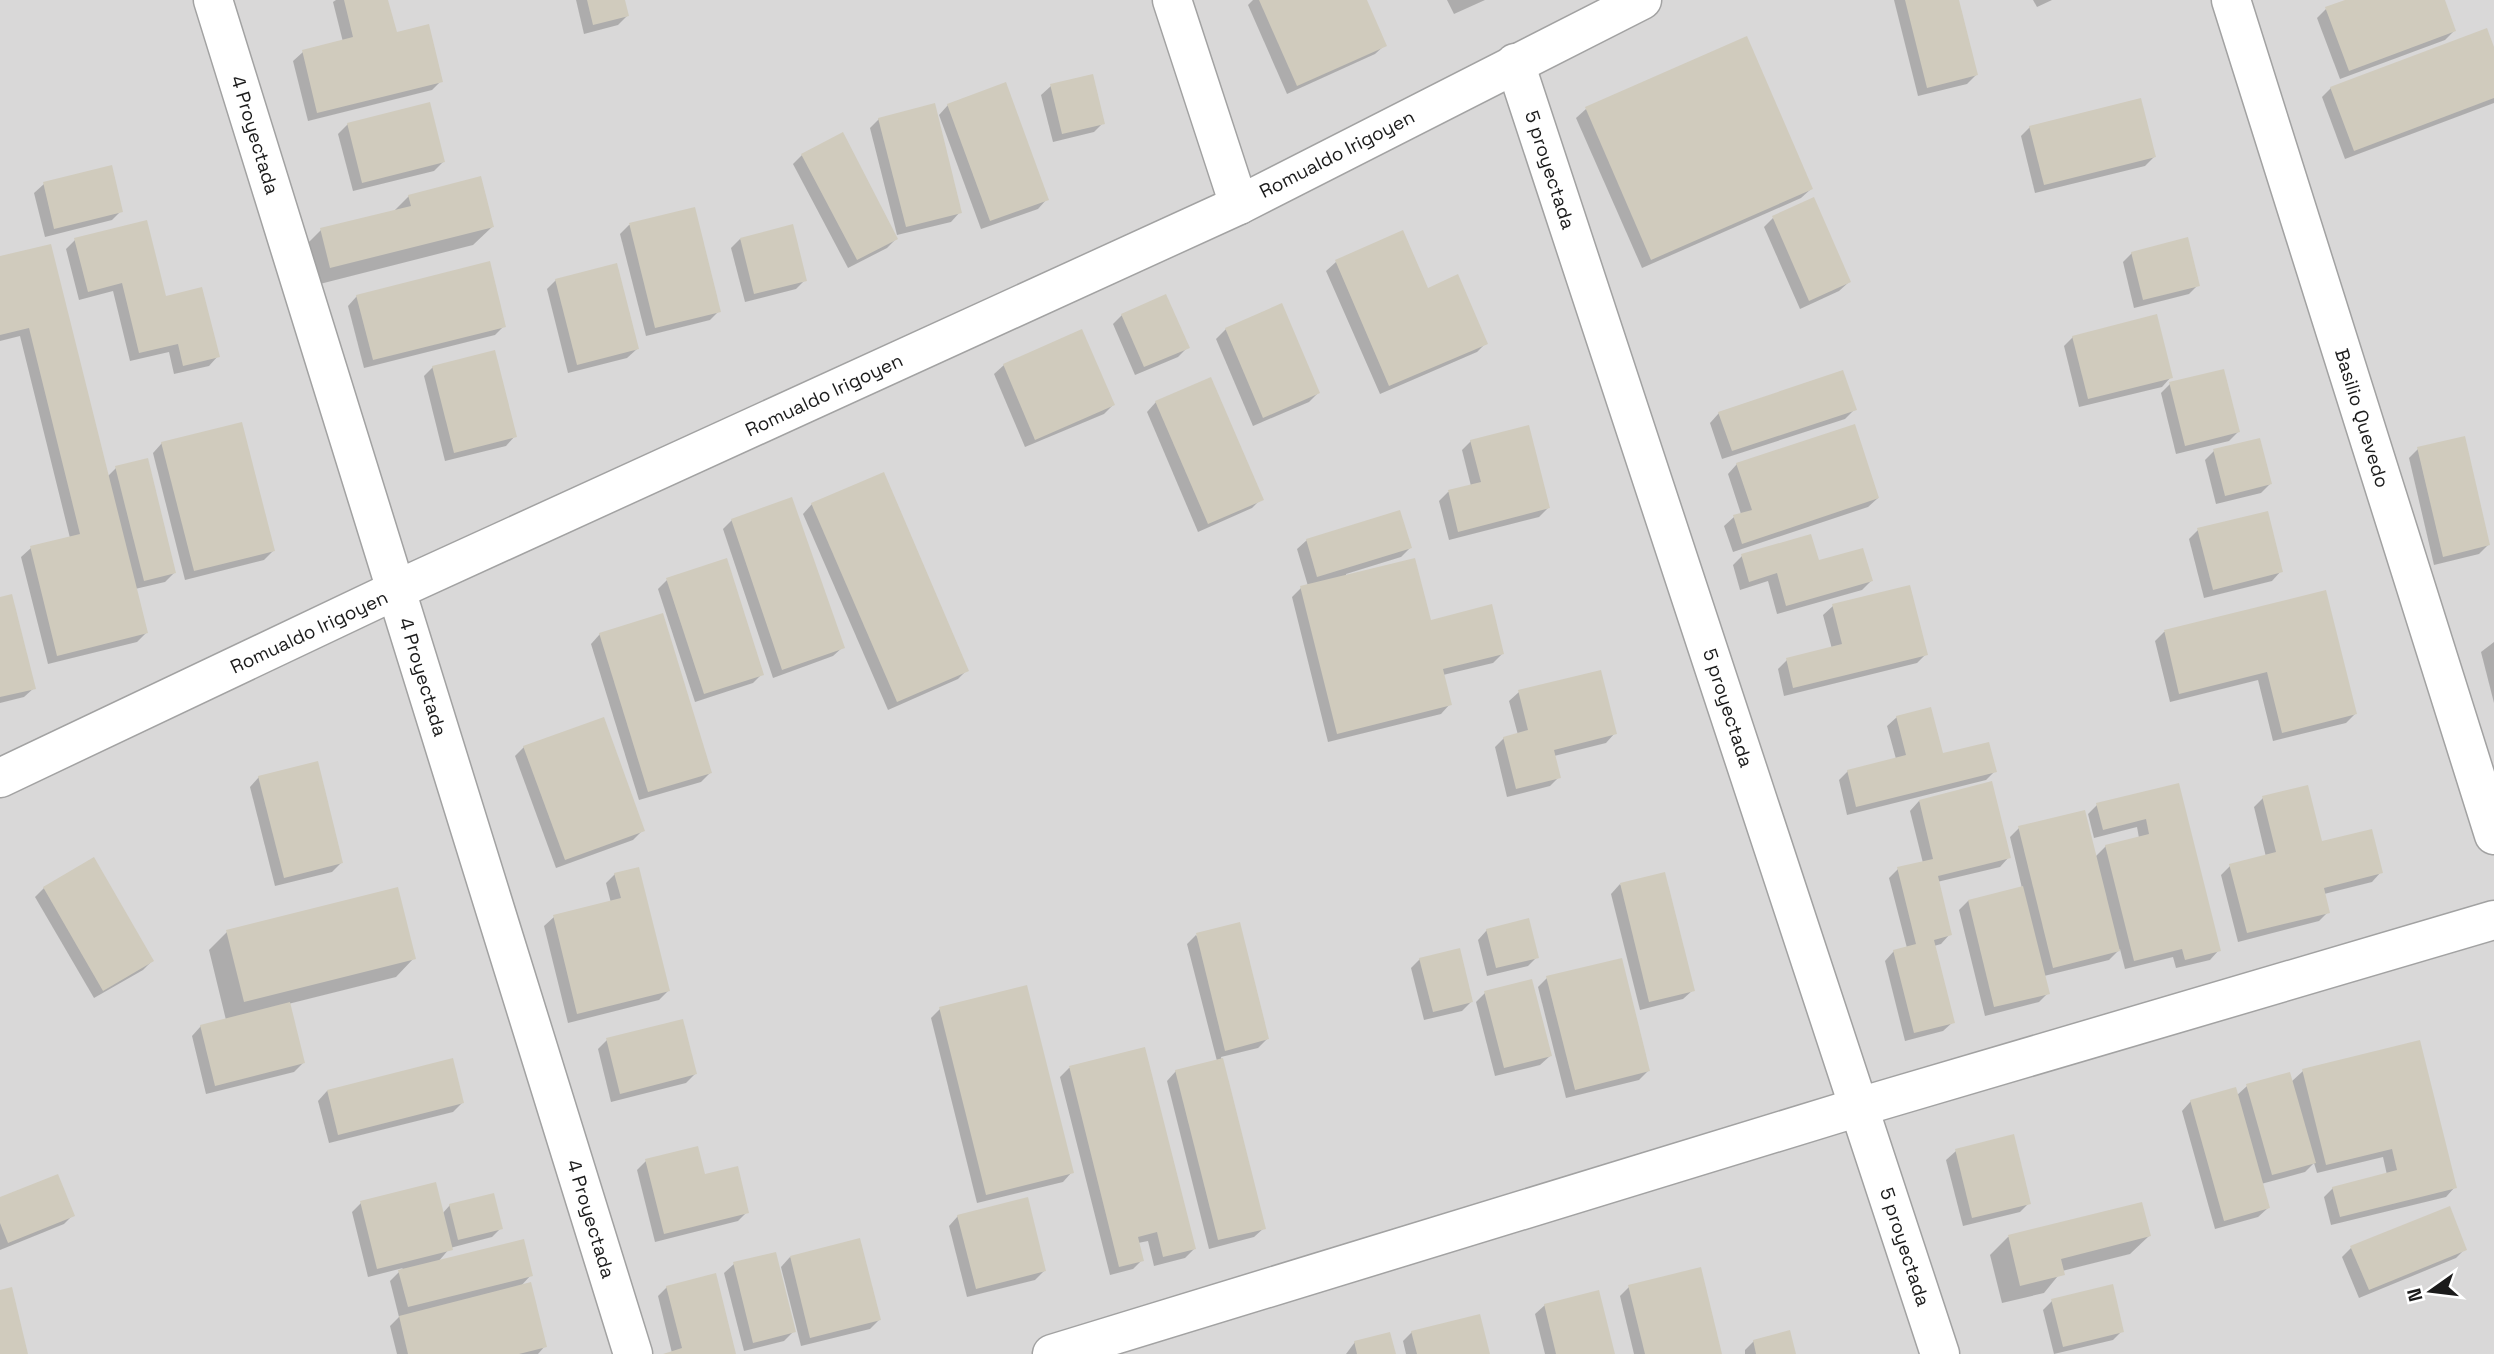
<svg xmlns="http://www.w3.org/2000/svg" width="2494" height="1354" font-family="'Space Grotesk',sans-serif">
	<style>
		.residential { fill: #d9d8d8 }
		.shadow { fill: #0003 }
		.building { fill: #d0cbbd }
		.lines { fill: none; stroke-linecap: round; stroke-linejoin: round }
		.minor-casing { stroke: #a2a2a2; stroke-width: 41 }
		.tertiary-casing { stroke: #a2a2a2; stroke-width: 41 }
		.minor { stroke: #fff; stroke-width: 38 }
		.tertiary { stroke: #fff; stroke-width: 38 }
		.labels { text-anchor: middle; dominant-baseline: central; stroke-width: 5; stroke-linejoin: round; paint-order: stroke }
		.street-label { font-size: 19px; fill: #1b1b1b; stroke: #fff }
	</style>
	<rect width="100%" height="100%" fill="#edede0"/>
	<rect class="residential" x="0" y="0" width="2494" height="1354"/>
	<g class="shadow">
		<path d="M336,0H387L395,35L441,81L432,90L308,121L293,61L303,52L343,42L333,2Z"/>
		<path d="M576,0H623L627,16L618,25L584,34Z"/>
		<path d="M1253,0H1365L1385,45L1375,54L1287,94L1248,5Z"/>
		<path d="M1447,0H1485L1454,14Z"/>
		<path d="M1894,0H1957L1976,75L1967,84L1918,96Z"/>
		<path d="M2033,0H2052L2037,7Z"/>
		<path d="M2350,0H2443L2454,31L2445,40L2340,79L2317,18L2326,9Z"/>
		<path d="M1746,38L1811,189L1801,198L1642,268L1576,118L1586,109Z"/>
		<path d="M2494,52V103L2345,159L2322,97L2331,88Z"/>
		<path d="M1051,86L1103,123L1094,132L1053,142L1041,95Z"/>
		<path d="M948,105L1047,199L1038,209L981,229L939,115Z"/>
		<path d="M879,119L960,212L951,222L897,235L870,128Z"/>
		<path d="M348,124L443,162L434,171L353,191L338,134Z"/>
		<path d="M2030,127L2154,157L2145,166L2035,193L2021,136Z"/>
		<path d="M802,155L896,239L887,248L848,268L793,164Z"/>
		<path d="M44,184L121,211L112,220L45,237L34,193Z"/>
		<path d="M409,196L492,227L473,245L312,286L302,249L321,230L393,212Z"/>
		<path d="M694,209L719,311L710,320L646,336L620,234L629,225Z"/>
		<path d="M1773,218L1849,282L1839,291L1800,309L1764,227Z"/>
		<path d="M1402,233L1427,290L1486,343L1477,352L1380,394L1326,271L1336,262Z"/>
		<path d="M740,239L805,280L796,289L745,302L731,248Z"/>
		<path d="M75,240L164,298L218,356L209,366L174,374L169,352L130,361L113,291L79,300L66,249Z"/>
		<path d="M2132,253L2198,285L2189,294L2134,308L2123,262Z"/>
		<path d="M0,258L107,477L116,468L174,573L165,582L135,589L146,633L137,642L48,664L21,557L31,548L70,538L20,336L0,341Z"/>
		<path d="M556,280L637,349L627,358L568,373L547,289Z"/>
		<path d="M357,296L504,326L495,335L364,368L348,306Z"/>
		<path d="M1281,306L1318,393L1309,402L1253,426L1216,339L1226,329Z"/>
		<path d="M1122,315L1188,347L1178,357L1135,375L1113,324Z"/>
		<path d="M2073,337L2171,377L2162,387L2079,407L2064,346Z"/>
		<path d="M1004,365L1113,405L1104,414L1025,447L994,374Z"/>
		<path d="M433,367L515,436L506,446L445,461L424,376Z"/>
		<path d="M2170,384L2238,432L2229,441L2176,454L2161,393Z"/>
		<path d="M1156,402L1261,499L1252,508L1198,532L1147,412Z"/>
		<path d="M1855,409L1845,419L1722,459L1710,423L1719,413Z"/>
		<path d="M1471,441L1548,508L1539,517L1449,540L1439,501L1448,492L1471,486L1462,450Z"/>
		<path d="M162,443L273,551L264,560L185,580L153,453Z"/>
		<path d="M2418,449L2488,545L2479,554L2434,565L2409,458Z"/>
		<path d="M2214,451L2270,484L2261,493L2216,504L2205,460Z"/>
		<path d="M1737,464L1878,498L1868,507L1733,552L1724,526L1734,517L1741,514L1728,474Z"/>
		<path d="M812,504L967,670L958,679L888,710L803,514Z"/>
		<path d="M732,520L843,647L833,656L773,678L723,529Z"/>
		<path d="M2198,530L2281,571L2272,581L2204,598L2189,539Z"/>
		<path d="M1307,540L1410,548L1401,557L1346,574V576L1429,622L1502,654L1493,663L1443,675L1450,704L1441,714L1328,742L1292,597L1301,588L1308,586L1297,549Z"/>
		<path d="M1742,556L1818,563L1871,581L1862,590L1777,614L1768,581L1740,590L1733,565Z"/>
		<path d="M667,580L762,674L753,683L695,702L658,589Z"/>
		<path d="M2325,592L2355,714L2346,723L2273,741L2258,680L2170,702L2155,641L2164,632Z"/>
		<path d="M0,598L34,688L24,697L0,703Z"/>
		<path d="M1833,606L1926,654L1917,663L1784,696L1778,669L1787,660L1832,649L1823,615Z"/>
		<path d="M600,634L710,773L701,782L639,800L591,644Z"/>
		<path d="M2494,642V703L2481,652Z"/>
		<path d="M1519,692L1615,733L1606,743L1554,756L1559,777L1550,786L1507,797L1495,747L1504,738L1518,735L1509,701Z"/>
		<path d="M1897,717L1942,756L1995,771L1986,780L1847,815L1839,780L1848,771L1896,759L1887,726Z"/>
		<path d="M524,747L643,830L633,840L556,868L515,756Z"/>
		<path d="M259,777L341,863L332,872L275,886L250,787Z"/>
		<path d="M2178,785L2219,950L2210,960L2176,968L2173,957L2125,969L2120,949L2109,960L2044,976L2048,993L2039,1002L1985,1016L1959,910L1968,901L2022,888L2010,837L2019,828L2095,857L2106,846L2139,838L2137,827L2094,838L2088,814L2097,805Z"/>
		<path d="M2263,798L2320,843L2381,872L2372,882L2324,894L2328,912L2319,921L2238,942L2221,875L2230,866L2266,857L2254,807Z"/>
		<path d="M1919,801L2009,857L2000,867L1937,882L1950,934L1941,944L1934,946L1953,1022L1943,1031L1905,1041L1885,961L1894,951L1907,948L1889,878L1898,869L1923,863L1910,811Z"/>
		<path d="M615,874L668,991L659,1000L568,1023L544,926L554,917L611,903L606,883Z"/>
		<path d="M1620,884L1693,990L1683,999L1640,1010L1611,894Z"/>
		<path d="M44,888L152,961L143,970L94,998L35,897Z"/>
		<path d="M1487,930L1537,957L1528,966L1487,976L1478,940Z"/>
		<path d="M227,932L414,958L396,977L288,1004L303,1063L294,1072L206,1094L192,1036L201,1026L226,1020L209,950Z"/>
		<path d="M1196,935L1267,1039L1258,1048L1221,1057L1264,1228L1254,1237L1209,1249L1167,1081L1176,1071L1217,1061L1187,944Z"/>
		<path d="M1420,959L1471,1002L1462,1011L1424,1020L1411,968Z"/>
		<path d="M1547,978L1648,1071L1639,1080L1566,1098L1538,987Z"/>
		<path d="M1485,993L1550,1056L1540,1065L1495,1076L1476,1002Z"/>
		<path d="M940,1009L1072,1172L1063,1182L977,1203L931,1018Z"/>
		<path d="M607,1040L695,1074L686,1083L611,1102L598,1049Z"/>
		<path d="M1144,1049L1194,1249L1185,1258L1154,1266L1148,1241L1138,1243L1142,1260L1133,1269L1110,1275L1060,1077L1069,1068Z"/>
		<path d="M2303,1071L2455,1187L2446,1197L2331,1225L2324,1197L2333,1188L2387,1175L2383,1157L2317,1173L2314,1163L2305,1172L2261,1184L2268,1208L2258,1217L2215,1229L2182,1111L2191,1101L2236,1096L2247,1086L2291,1082Z"/>
		<path d="M327,1091L462,1103L453,1112L329,1143L318,1101Z"/>
		<path d="M1956,1151L2029,1203L2020,1212L1963,1226L1946,1160Z"/>
		<path d="M646,1161L704,1176L747,1212L738,1221L655,1242L637,1170Z"/>
		<path d="M0,1199L73,1215L64,1224L0,1250Z"/>
		<path d="M361,1203L442,1214L450,1205L501,1228L492,1237L450,1248L438,1262L531,1275L520,1287L545,1346L538,1354H397L390,1326L399,1317L390,1281L403,1268L368,1277L352,1212Z"/>
		<path d="M958,1216L1044,1271L1035,1280L967,1297L949,1226Z"/>
		<path d="M2149,1236L2130,1254L2062,1271L2044,1293L2002,1303L1990,1255L2008,1237Z"/>
		<path d="M2351,1248L2465,1249L2456,1258L2359,1298L2342,1257Z"/>
		<path d="M790,1257L879,1320L870,1329L801,1346L781,1267Z"/>
		<path d="M734,1264L794,1331L784,1341L744,1351L724,1273Z"/>
		<path d="M667,1287L734,1354H667L672,1353L658,1296Z"/>
		<path d="M1629,1287L1720,1354H1634L1620,1296Z"/>
		<path d="M2052,1301L2122,1331L2113,1340L2054,1354L2043,1310Z"/>
		<path d="M1545,1305L1613,1354H1545L1535,1314Z"/>
		<path d="M1412,1332L1488,1354H1406L1403,1341Z"/>
		<path d="M1754,1341L1795,1354H1745V1350Z"/>
		<path d="M1355,1342L1394,1354H1346Z"/>
	</g>
	<g class="building">
		<path d="M344,0H388L397,32L429,24L443,82L317,113L302,50L353,37Z"/>
		<path d="M587,0H625L629,16L593,25Z"/>
		<path d="M1259,0H1367L1387,46L1297,86Z"/>
		<path d="M1905,0H1959L1978,75L1927,88Z"/>
		<path d="M2345,0H2445L2456,31L2349,71L2325,7Z"/>
		<path d="M2487,28L2494,47V98L2354,151L2330,87Z"/>
		<path d="M1747,36L1813,189L1651,260L1585,107Z"/>
		<path d="M1093,74L1105,124L1062,134L1050,84Z"/>
		<path d="M1006,82L1049,200L990,221L947,104Z"/>
		<path d="M2141,98L2156,157L2044,185L2029,126Z"/>
		<path d="M430,102L445,162L362,183L347,123Z"/>
		<path d="M935,103L962,213L906,227L878,118Z"/>
		<path d="M843,132L898,239L857,260L801,154Z"/>
		<path d="M112,165L123,212L54,229L43,182Z"/>
		<path d="M481,176L494,227L330,268L320,228L411,206L408,195Z"/>
		<path d="M1814,197L1851,282L1809,301L1772,216Z"/>
		<path d="M695,207L721,312L655,328L629,223Z"/>
		<path d="M147,220L166,296L202,287L220,357L183,366L178,344L139,353L122,283L88,292L74,238Z"/>
		<path d="M793,224L807,281L754,294L740,238Z"/>
		<path d="M1403,230L1428,288L1458,274L1488,344L1389,386L1335,260Z"/>
		<path d="M2188,237L2200,286L2143,300L2131,252Z"/>
		<path d="M51,244L148,633L57,656L30,546L80,534L29,328L0,335V256Z"/>
		<path d="M490,261L506,327L373,360L356,295Z"/>
		<path d="M617,263L639,349L577,365L555,279Z"/>
		<path d="M1166,294L1190,348L1144,367L1121,314Z"/>
		<path d="M1282,303L1320,393L1263,418L1225,328Z"/>
		<path d="M2157,314L2173,378L2088,399L2072,336Z"/>
		<path d="M1082,329L1115,405L1035,440L1003,364Z"/>
		<path d="M495,350L517,437L454,453L432,366Z"/>
		<path d="M2224,369L2240,432L2185,446L2169,382Z"/>
		<path d="M1843,370L1857,410L1732,451L1718,412Z"/>
		<path d="M1211,377L1264,500L1208,524L1155,401Z"/>
		<path d="M242,422L275,551L194,571L161,442Z"/>
		<path d="M1855,424L1879,498L1742,544L1733,515L1752,510L1736,463Z"/>
		<path d="M1529,425L1550,508L1458,532L1448,490L1481,482L1470,440Z"/>
		<path d="M2465,436L2490,545L2443,557L2417,447Z"/>
		<path d="M2260,438L2272,484L2225,496L2213,449Z"/>
		<path d="M148,458L176,573L144,581L115,466Z"/>
		<path d="M884,472L969,671L897,702L811,503Z"/>
		<path d="M792,497L845,648L782,670L731,519Z"/>
		<path d="M1400,510L1412,548L1317,577L1306,539Z"/>
		<path d="M2268,511L2283,572L2213,590L2197,528Z"/>
		<path d="M1811,534L1819,560L1863,548L1873,581L1786,606L1777,573L1749,582L1741,554Z"/>
		<path d="M727,558L764,675L704,694L666,578Z"/>
		<path d="M1415,558L1431,620L1492,604L1504,654L1443,669L1452,705L1337,734L1300,586Z"/>
		<path d="M1910,585L1928,655L1793,688L1786,658L1842,644L1832,604Z"/>
		<path d="M2326,590L2357,714L2282,733L2267,672L2179,694L2164,630Z"/>
		<path d="M12,594L36,689L0,697V597Z"/>
		<path d="M663,613L712,773L648,792L599,633Z"/>
		<path d="M1601,670L1617,734L1554,750L1561,778L1516,789L1503,737L1528,730L1518,690Z"/>
		<path d="M1931,707L1943,753L1989,742L1997,772L1856,807L1847,770L1906,755L1896,716Z"/>
		<path d="M604,717L645,831L565,860L523,746Z"/>
		<path d="M318,761L343,863L284,878L258,776Z"/>
		<path d="M1992,781L2011,858L1938,876L1952,935L1934,940L1955,1023L1914,1033L1893,950L1916,944L1897,867L1933,859L1919,800Z"/>
		<path d="M2179,783L2221,951L2185,960L2182,949L2134,961L2105,845L2149,834L2146,819L2103,830L2096,803Z"/>
		<path d="M2308,785L2322,841L2372,829L2383,873L2324,888L2330,913L2247,933L2229,864L2276,852L2262,796Z"/>
		<path d="M2085,810L2120,951L2053,968L2018,826Z"/>
		<path d="M94,857L154,961L103,991L43,887Z"/>
		<path d="M639,867L670,991L577,1014L553,915L621,898L614,873Z"/>
		<path d="M1665,872L1695,991L1649,1002L1620,883Z"/>
		<path d="M2023,886L2050,994L1994,1007L1968,900Z"/>
		<path d="M398,887L416,959L244,1002L226,930Z"/>
		<path d="M1529,918L1539,958L1496,968L1486,929Z"/>
		<path d="M1240,922L1269,1039L1225,1051L1196,933Z"/>
		<path d="M1460,948L1473,1002L1433,1012L1419,958Z"/>
		<path d="M1622,958L1650,1071L1575,1090L1546,976Z"/>
		<path d="M1532,979L1552,1056L1504,1068L1484,991Z"/>
		<path d="M1027,985L1074,1173L986,1195L939,1007Z"/>
		<path d="M290,1002L305,1063L215,1086L200,1025Z"/>
		<path d="M683,1019L697,1074L620,1094L606,1038Z"/>
		<path d="M2420,1040L2457,1188L2340,1217L2332,1187L2397,1170L2392,1149L2326,1165L2302,1069Z"/>
		<path d="M1145,1047L1196,1249L1163,1257L1157,1232L1138,1237L1144,1261L1119,1267L1069,1066Z"/>
		<path d="M453,1058L464,1103L338,1135L327,1090Z"/>
		<path d="M1223,1058L1266,1229L1218,1240L1175,1070Z"/>
		<path d="M2290,1072L2316,1163L2272,1175L2246,1084Z"/>
		<path d="M2236,1087L2270,1208L2224,1221L2190,1100Z"/>
		<path d="M2014,1134L2031,1204L1972,1218L1955,1149Z"/>
		<path d="M698,1146L705,1174L738,1166L749,1213L664,1234L645,1159Z"/>
		<path d="M58,1174L75,1216L8,1243L0,1223V1197Z"/>
		<path d="M436,1182L453,1250L377,1269L360,1201Z"/>
		<path d="M494,1193L503,1229L458,1240L449,1204Z"/>
		<path d="M1028,1197L1046,1271L976,1289L957,1215Z"/>
		<path d="M2142,1202L2151,1236L2061,1259L2065,1275L2020,1286L2008,1235Z"/>
		<path d="M2450,1206L2467,1250L2369,1290L2350,1246Z"/>
		<path d="M860,1238L881,1320L810,1338L790,1256Z"/>
		<path d="M524,1239L533,1276L408,1307L398,1270Z"/>
		<path d="M776,1252L796,1332L753,1343L733,1262Z"/>
		<path d="M1701,1267L1722,1354H1645L1628,1285Z"/>
		<path d="M716,1273L736,1354H663L682,1348L666,1286Z"/>
		<path d="M531,1282L547,1347L519,1354H408L399,1316Z"/>
		<path d="M2113,1284L2124,1332L2063,1347L2051,1299Z"/>
		<path d="M12,1287L28,1354H0V1290Z"/>
		<path d="M1599,1290L1615,1354H1556L1544,1304Z"/>
		<path d="M1480,1314L1490,1354H1417L1411,1331Z"/>
		<path d="M1790,1330L1796,1354H1756L1753,1340Z"/>
		<path d="M1390,1332L1396,1354H1357L1354,1341Z"/>
	</g>
	<g class="lines">
		<defs>
			<g id="minor">
				<path d="M213,0L633,1354"/>
				<path d="M1172,0L1239,205"/>
				<path d="M2231,0L2494,835"/>
				<path d="M1515,63L1940,1354"/>
				<path d="M1052,1354L1859,1107L2494,920"/>
			</g>
			<path id="tertiary" d="M0,778L396,590L1239,205L1642,0"/>
		</defs>
		<use href="#minor" class="minor-casing"/>
		<use href="#tertiary" class="tertiary-casing"/>
		<use href="#minor" class="minor"/>
		<use href="#tertiary" class="tertiary"/>
	</g>
	<g class="labels">
		<g class="street-label">
			<text transform="translate(255 135) rotate(73)">4 Proyectada</text>
			<text transform="translate(1337 154) rotate(-27)">Romualdo Irigoyen</text>
			<text transform="translate(1550 170) rotate(72)">5 proyectada</text>
			<text transform="translate(824 395) rotate(-25)">Romualdo Irigoyen</text>
			<text transform="translate(2362 418) rotate(73)">Basilio Quevedo</text>
			<text transform="translate(309 632) rotate(-25)">Romualdo Irigoyen</text>
			<text transform="translate(423 677) rotate(73)">4 Proyectada</text>
			<text transform="translate(1728 708) rotate(72)">5 proyectada</text>
			<text transform="translate(591 1219) rotate(73)">4 Proyectada</text>
			<text transform="translate(1905 1247) rotate(72)">5 proyectada</text>
		</g>
	</g>
	<g transform="translate(2431 1291) rotate(256)" stroke="#ffffff" stroke-width="5" paint-order="stroke">
	<path d="M0-5L12 26L0 18L-12 26Z" fill="#1b1b1b"/>
	<text y="-10" font-size="19" font-weight="bold" text-anchor="middle" fill="#1b1b1b">N</text>
	</g>
</svg>
